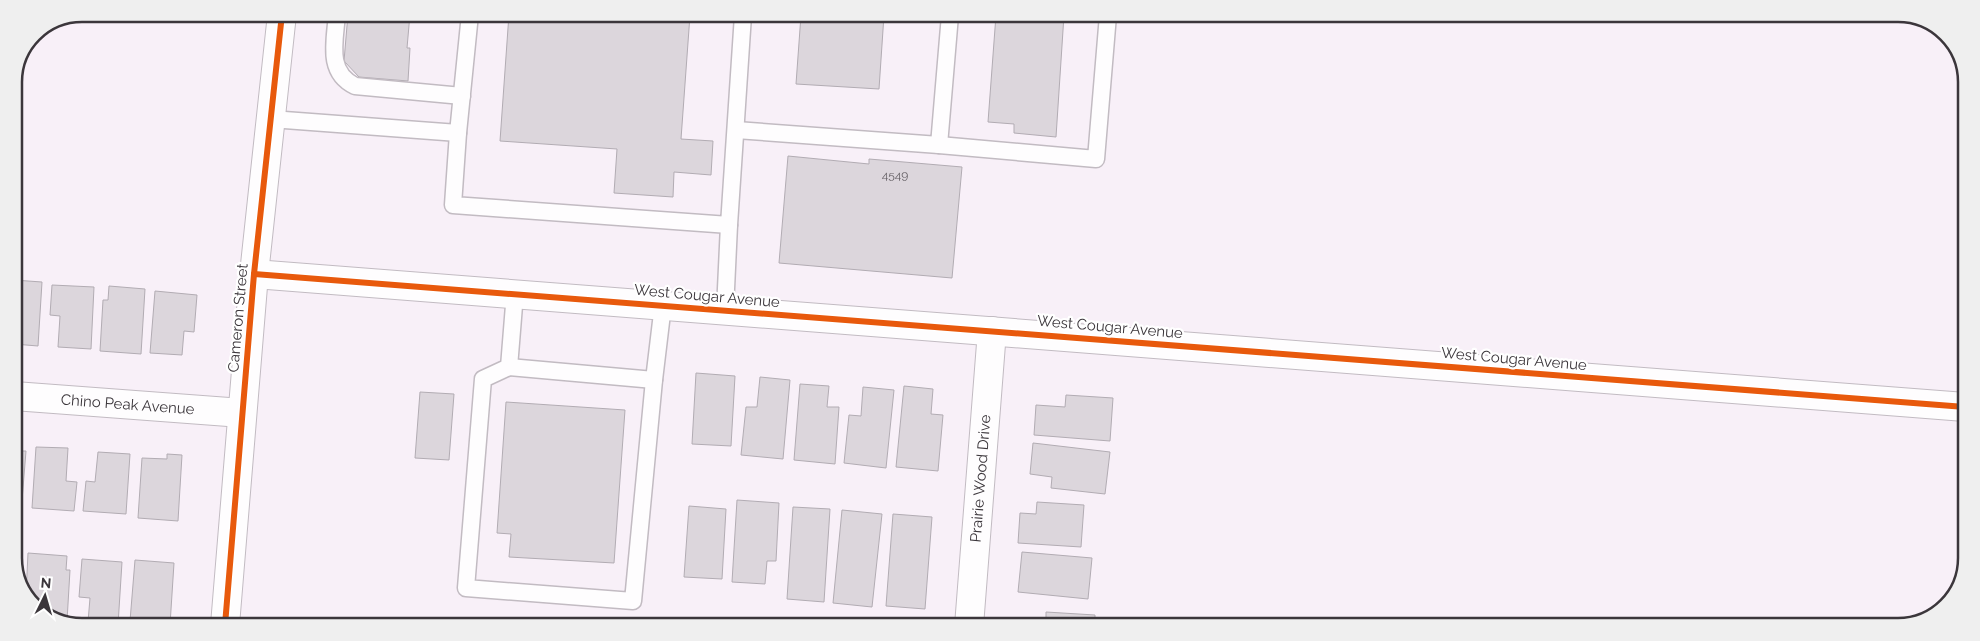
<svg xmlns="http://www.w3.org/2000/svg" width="1980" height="641" font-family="Raleway,sans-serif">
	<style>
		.building { fill: #dcd6dc; stroke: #b2acb3 }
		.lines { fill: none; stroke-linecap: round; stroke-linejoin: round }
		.service-casing { stroke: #c2bbc2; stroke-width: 19 }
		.minor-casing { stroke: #c2bbc2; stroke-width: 30 }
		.service { stroke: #fefdfe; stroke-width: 16 }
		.minor { stroke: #fefdfe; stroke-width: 28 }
		.cycleway-casing { stroke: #fff; stroke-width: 9 }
		.cycleway { stroke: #e8590c; stroke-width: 6 }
		.labels { text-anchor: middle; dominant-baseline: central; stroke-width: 4.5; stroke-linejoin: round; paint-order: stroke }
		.number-label { font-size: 12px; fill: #635e63 }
		.street-label { font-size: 15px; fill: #3b363b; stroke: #fff }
		.rim { fill: none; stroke: #3b363b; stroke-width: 2.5 }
	</style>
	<rect width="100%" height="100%" fill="#f8f0f8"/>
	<g class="building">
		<path d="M348,14H410L407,48H410L408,81L359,77L344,61Z"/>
		<path d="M509,14L690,15L681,139L713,141L711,175L674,172L673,197L614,193L617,149L500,141Z"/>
		<path d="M801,15H884L879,89L796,84Z"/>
		<path d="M996,15H1064L1056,137L1014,133V124L988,122Z"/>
		<path d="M788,156L869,164V159L962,167L952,278L779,263Z"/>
		<path d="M14,280L42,282L38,346L14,344Z"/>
		<path d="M52,285L94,287L91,349L58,347L60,316L50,315Z"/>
		<path d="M109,286L145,289L141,354L100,351L103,300H108Z"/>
		<path d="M155,291L197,295L194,332L184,331L182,355L150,353Z"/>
		<path d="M696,373L735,376L731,446L692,444Z"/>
		<path d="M760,377L790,380L783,459L741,455L746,407H757Z"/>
		<path d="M800,384L829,386L827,407H839L835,464L794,460Z"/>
		<path d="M904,386L933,389L931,414L943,415L938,471L896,467Z"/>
		<path d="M863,387L894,390L886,468L844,463L849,415L861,416Z"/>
		<path d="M420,392L454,394L449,460L415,458Z"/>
		<path d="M1066,395L1113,398L1110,441L1034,435L1036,405L1065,407Z"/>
		<path d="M506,402L625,410L614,563L509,557L511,534L497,533Z"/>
		<path d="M1033,443L1110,452L1105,494L1051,488L1052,477L1030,474Z"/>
		<path d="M36,447L68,448L66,481L77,482L74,511L32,508Z"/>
		<path d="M14,451H26L21,513L14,512Z"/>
		<path d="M98,452L130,454L126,514L83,511L86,481L95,482Z"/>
		<path d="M167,454L182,455L178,521L138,518L142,458L167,459Z"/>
		<path d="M737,500L779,503L776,561H767L765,584L732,582Z"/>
		<path d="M1037,502L1084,505L1081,547L1018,543L1020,513L1036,514Z"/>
		<path d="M689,506L726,509L722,579L684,577Z"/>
		<path d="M793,507L830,509L824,602L787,599Z"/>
		<path d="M842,510L882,514L872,607L833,603Z"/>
		<path d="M893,514L932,517L925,609L886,606Z"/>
		<path d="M1022,552L1092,558L1088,599L1018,592Z"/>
		<path d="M28,553L67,556L66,570H70L67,621L58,620L28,601L26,595Z"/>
		<path d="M14,555H19L18,574L14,564Z"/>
		<path d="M82,559L122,562L118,625L88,622L90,598L79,597Z"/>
		<path d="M135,560L174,563L170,625H155V623L130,621Z"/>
		<path d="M1046,612L1095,615V626H1017L1018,621L1046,623Z"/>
	</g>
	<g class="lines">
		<defs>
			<g id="service">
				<path d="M337,14C335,41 326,72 355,86L462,96"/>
				<path d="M271,119L458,133L470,14"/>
				<path d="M736,130L939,145L950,15"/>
				<path d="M458,133L453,205L729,225L743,15"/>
				<path d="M939,145L1096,159L1108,15"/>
				<path d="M515,293L509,367L483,379L466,588L633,601L654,380L663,305"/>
				<path d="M725,310L729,225"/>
				<path d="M509,367L654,380"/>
			</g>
			<g id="minor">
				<path d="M254,274L1965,407"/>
				<path id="s1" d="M14,396L242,413"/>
				<path d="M225,625L254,274L282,14"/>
				<path id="s2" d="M969,626L992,331"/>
			</g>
		</defs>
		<use href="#service" class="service-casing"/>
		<use href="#minor" class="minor-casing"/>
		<use href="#service" class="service"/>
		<use href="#minor" class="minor"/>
		<defs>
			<g id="cycleway">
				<path d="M254,274L1965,407"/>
				<path d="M225,625L254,274L282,14"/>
			</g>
		</defs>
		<use href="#cycleway" class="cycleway-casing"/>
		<use href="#cycleway" class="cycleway"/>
	</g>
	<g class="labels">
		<g class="number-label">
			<text x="895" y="175">4549</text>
		</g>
		<g class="street-label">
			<text transform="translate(707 296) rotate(5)">West Cougar Avenue</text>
			<text transform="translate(238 318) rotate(-85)">Cameron Street</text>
			<text transform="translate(1110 327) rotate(5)">West Cougar Avenue</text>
			<text transform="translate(1514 359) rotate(5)">West Cougar Avenue</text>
			<text stroke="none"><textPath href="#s1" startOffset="114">Chino Peak Avenue</textPath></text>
			<text stroke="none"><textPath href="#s2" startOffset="148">Prairie Wood Drive</textPath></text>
		</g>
	</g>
	<path d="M0 0H1980V641H0ZM82 22H1898A60 60 0 0 1 1958 82V558A60 60 0 0 1 1898 618H82A60 60 0 0 1 22 558V82A60 60 0 0 1 82 22Z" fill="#efefef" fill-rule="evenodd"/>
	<path class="rim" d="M82 22H1898A60 60 0 0 1 1958 82V558A60 60 0 0 1 1898 618H82A60 60 0 0 1 22 558V82A60 60 0 0 1 82 22Z"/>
	<g transform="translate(45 596) rotate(5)" stroke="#ffffff" stroke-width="4" paint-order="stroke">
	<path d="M0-4L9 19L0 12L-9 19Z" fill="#3b363b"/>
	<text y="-8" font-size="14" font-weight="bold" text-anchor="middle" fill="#3b363b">N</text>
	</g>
</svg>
